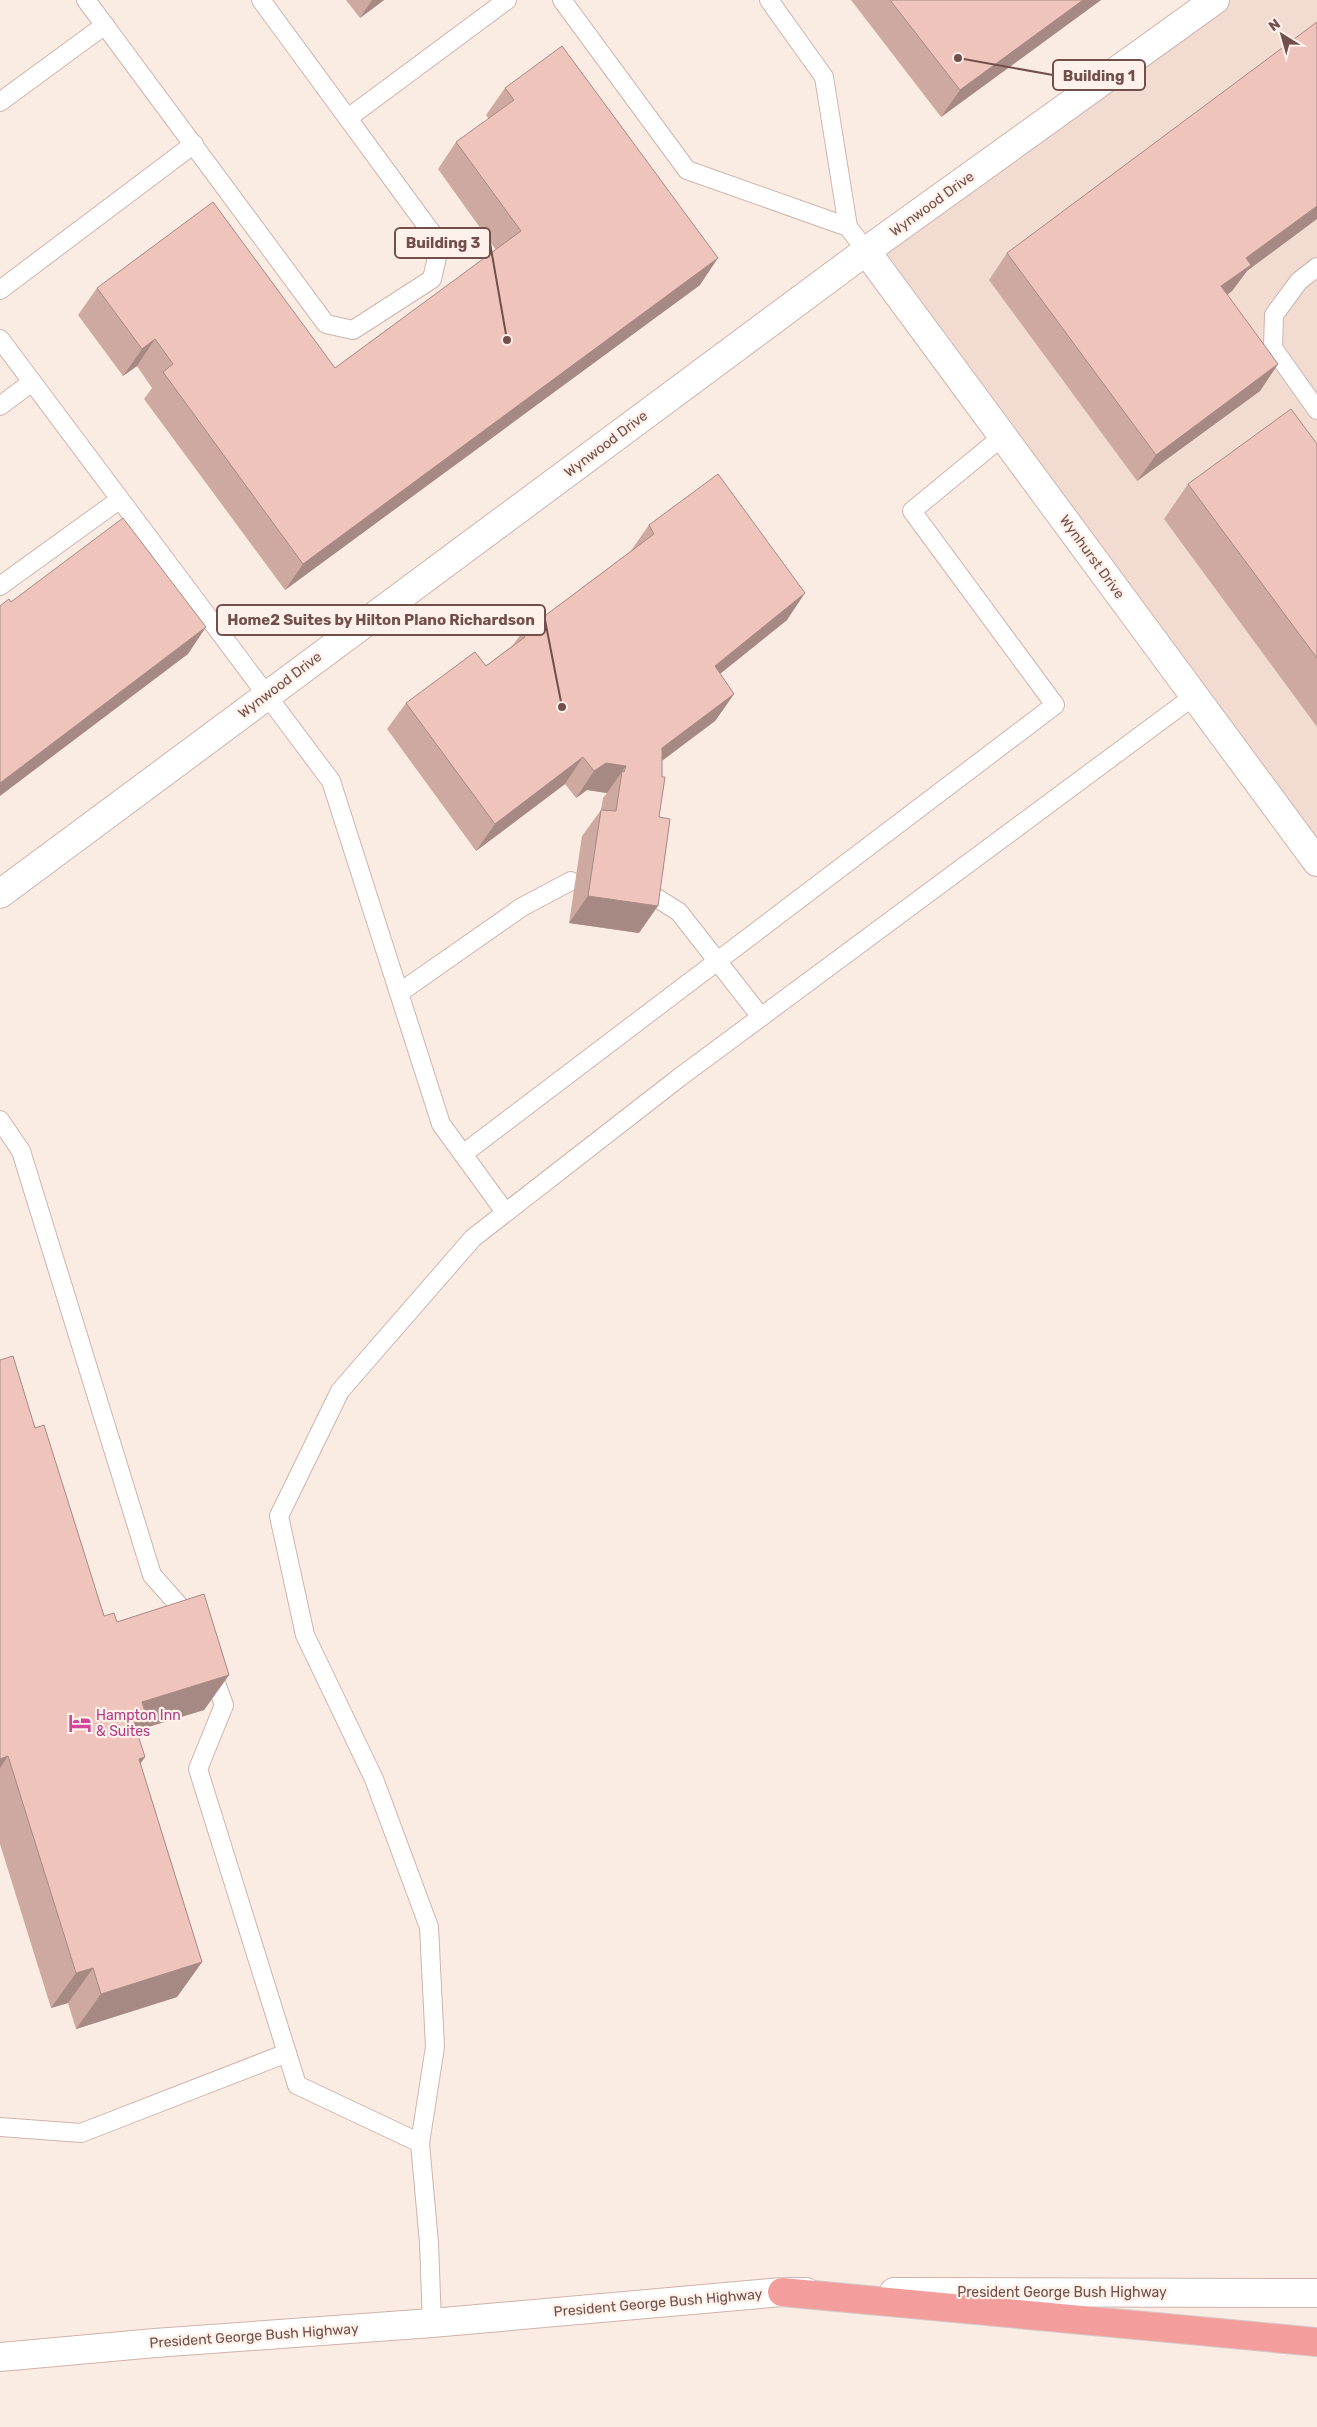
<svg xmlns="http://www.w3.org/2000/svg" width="1317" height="2427" font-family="Rubik,sans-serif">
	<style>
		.residential { fill: #f2dcd2 }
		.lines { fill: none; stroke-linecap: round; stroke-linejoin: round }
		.lane-casing { stroke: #ceb4ad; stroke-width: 20 }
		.street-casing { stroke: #ceb4ad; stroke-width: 30 }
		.secondary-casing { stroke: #d1b2aa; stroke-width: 30 }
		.highway-casing { stroke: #d5cac9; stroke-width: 30 }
		.lane { stroke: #fff; stroke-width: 18 }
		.street { stroke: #fff; stroke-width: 28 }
		.secondary { stroke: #fff; stroke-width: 28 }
		.highway { stroke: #f39e9c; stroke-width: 28 }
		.wall { fill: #cea9a2 }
		.shaded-wall { fill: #a78984 }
		.building { fill: #efc4bc; stroke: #a78984 }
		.labels { text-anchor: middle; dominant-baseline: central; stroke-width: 4.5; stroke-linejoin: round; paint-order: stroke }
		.street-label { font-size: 14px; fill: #724f4a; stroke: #fef1e9 }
		.hotel-label { font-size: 14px; fill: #b23c85; stroke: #fef1e9; text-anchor: start }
		.leader { fill: none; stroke: #724f4a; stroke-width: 2 }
		.callout-dot { fill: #724f4a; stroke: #fef1e9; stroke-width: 2 }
		.callout { fill: #fef1e9; stroke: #724f4a; stroke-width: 2 }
		.callout-label { font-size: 15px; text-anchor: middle; font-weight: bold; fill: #724f4a }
	</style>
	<rect width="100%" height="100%" fill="#fbece3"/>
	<path class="residential" d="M1213,0H1317V862L866,251Z"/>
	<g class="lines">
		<defs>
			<g id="lane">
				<path d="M86,0L326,324L353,330L432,279L440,244L261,0"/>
				<path d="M562,0L687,170L848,227"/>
				<path d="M769,0L824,77L848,227L866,251"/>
				<path d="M0,102L105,25"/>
				<path d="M348,118L507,0"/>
				<path d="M1317,267L1299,281L1274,315L1273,348L1317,410"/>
				<path d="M0,290L194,144"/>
				<path d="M0,339L331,781L441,1124L505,1212"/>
				<path d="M0,406L32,382"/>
				<path d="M0,586L119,500"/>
				<path d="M649,893L679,912L761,1017"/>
				<path d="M399,993L522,907L571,881"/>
				<path d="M0,1120L21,1151L152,1575L192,1620"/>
				<path d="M463,1154L1055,705L912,511L1003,436"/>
				<path d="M210,1667L224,1705L198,1769L297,2085L420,2143L429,2243L432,2323"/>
				<path d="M0,2127L81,2133L287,2053"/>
				<path d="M420,2143L435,2047L429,1927L374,1779L305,1635L279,1516L340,1391L473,1238L680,1077L1194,696"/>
			</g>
			<g id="street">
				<path d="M866,251L1317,862"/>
				<path d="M0,894L866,251L1215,0"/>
			</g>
			<g id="secondary">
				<path d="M894,2292L1317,2293"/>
				<path d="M0,2357L155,2343L432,2323L782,2292H806"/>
			</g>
			<path id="highway" d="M782,2292L1317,2342"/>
		</defs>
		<use href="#lane" class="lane-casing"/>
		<use href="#street" class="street-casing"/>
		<use href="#secondary" class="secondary-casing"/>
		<use href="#highway" class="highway-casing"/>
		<use href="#lane" class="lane"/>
		<use href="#street" class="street"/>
		<use href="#secondary" class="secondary"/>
		<use href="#highway" class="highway"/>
	</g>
	<g class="wall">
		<path d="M346,0H384L360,18Z"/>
		<path d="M851,0H1101L941,117Z"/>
		<path d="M505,88L700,285L285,590L144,399L152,388L137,366L123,376L78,315L97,288L335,368L496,250L438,169L456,142L489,119L486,115Z"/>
		<path d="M1007,253L1247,271L1232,291L1227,295L1278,364L1260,391L1137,481L989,280Z"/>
		<path d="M1317,444V727L1164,519L1188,484Z"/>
		<path d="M649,525L787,620L720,674L734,694L715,721L662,761L639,933L569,923L582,836L601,810L603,798L607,793L587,790L576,798L565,784L476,851L387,729L406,703L486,666L512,646L522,633L630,552Z"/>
		<path d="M0,1360L35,1428L104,1616L229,1675L204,1710L138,1730L137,1732L145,1757L140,1764L202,1962L177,1997L76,2029L68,2003L51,2008L0,1844Z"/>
	</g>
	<g class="shaded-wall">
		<path d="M372,0H384L360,18Z"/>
		<path d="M1083,0H1101L941,117L960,90Z"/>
		<path d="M1317,206V219L1247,271L1232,291L1202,313L1221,286L1246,258Z"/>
		<path d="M718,258L700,285L285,590L303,564Z"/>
		<path d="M155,339L137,366L123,376L142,349Z"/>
		<path d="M1278,364L1260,391L1137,481L1156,455Z"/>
		<path d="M805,593L787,620L696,693L715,666Z"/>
		<path d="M206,627L188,654L0,796V783Z"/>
		<path d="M734,694L715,721L644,774L662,748Z"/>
		<path d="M583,757L565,784L476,851L495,824Z"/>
		<path d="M606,763L626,766L607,793L587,790L576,798L594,771Z"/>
		<path d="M588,896L658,906L639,933L569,923Z"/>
		<path d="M229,1675L204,1710L138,1730L122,1754L142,1702Z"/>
		<path d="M8,1756L0,1768V1759Z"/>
		<path d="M145,1757L120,1792L139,1759Z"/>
		<path d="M202,1962L177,1997L76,2029L101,1994Z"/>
		<path d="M93,1968L68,2003L51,2008L76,1973Z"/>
	</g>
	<g class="building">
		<path d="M890,0H1083L960,90Z"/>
		<path d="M1317,22V206L1246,258L1251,265L1221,286L1278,364L1156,455L1007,253Z"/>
		<path d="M562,46L718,258L303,564L163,372L173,364L155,339L142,349L97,288L213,202L335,368L521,231L456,142L514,100L505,88Z"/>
		<path d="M1291,409L1317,444V658L1188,484Z"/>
		<path d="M718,474L805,593L715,666L734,694L662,748V777H665L659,817L670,819L658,906L588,896L601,810L616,811L622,771L624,772L626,766L606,763L594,771L583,757L495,824L406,703L475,652L486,666L525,637L522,633L654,534L649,525Z"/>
		<path d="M123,518L206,627L0,783V606L9,599L11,602Z"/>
		<path d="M13,1356L35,1428L44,1425L104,1616L114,1613L117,1622L204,1594L229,1675L142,1702L147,1718L134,1723L145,1757L139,1759L202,1962L101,1994L93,1968L76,1973L8,1756L0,1759V1360Z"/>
	</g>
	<defs>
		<symbol id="hotel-bare" viewBox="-9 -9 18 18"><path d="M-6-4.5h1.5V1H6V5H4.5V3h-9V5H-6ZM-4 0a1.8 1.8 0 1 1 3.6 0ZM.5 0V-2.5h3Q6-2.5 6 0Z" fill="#d1479c" stroke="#fef1e9" stroke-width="2.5" paint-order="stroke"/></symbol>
	</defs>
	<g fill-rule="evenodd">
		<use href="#hotel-bare" x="64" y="1707" width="32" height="32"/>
	</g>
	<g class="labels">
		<g class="street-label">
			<text transform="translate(932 204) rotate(-36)">Wynwood Drive</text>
			<text transform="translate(606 444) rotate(-37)">Wynwood Drive</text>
			<text transform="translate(1092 557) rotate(54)">Wynhurst Drive</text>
			<text transform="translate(280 685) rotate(-37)">Wynwood Drive</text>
			<text x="1062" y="2292">President George Bush Highway</text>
			<text transform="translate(658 2303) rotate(-5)">President George Bush Highway</text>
			<text transform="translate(254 2336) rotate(-4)">President George Bush Highway</text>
		</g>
		<g class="hotel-label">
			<text x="96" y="1715">Hampton Inn<tspan x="96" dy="16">&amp; Suites</tspan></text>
		</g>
	</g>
	<path class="leader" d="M958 58L1053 75M507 340L490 243M562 707L545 620"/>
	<g class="callout-dot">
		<circle cx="958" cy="58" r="5"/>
		<circle cx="507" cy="340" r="5"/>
		<circle cx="562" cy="707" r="5"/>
	</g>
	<g class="callout">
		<rect x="1053" y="60" width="92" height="30" rx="5"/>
		<rect x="395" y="228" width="95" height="30" rx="5"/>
		<rect x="217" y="605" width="328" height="30" rx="5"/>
	</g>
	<g class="callout-label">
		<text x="1099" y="81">Building 1</text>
		<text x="443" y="248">Building 3</text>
		<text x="381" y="625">Home2 Suites by Hilton Plano Richardson</text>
	</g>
	<g transform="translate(1282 35) rotate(323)" stroke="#fef1e9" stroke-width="4" paint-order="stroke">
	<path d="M0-4L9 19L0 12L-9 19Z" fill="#724f4a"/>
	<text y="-8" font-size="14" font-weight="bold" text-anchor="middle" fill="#724f4a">N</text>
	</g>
</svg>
